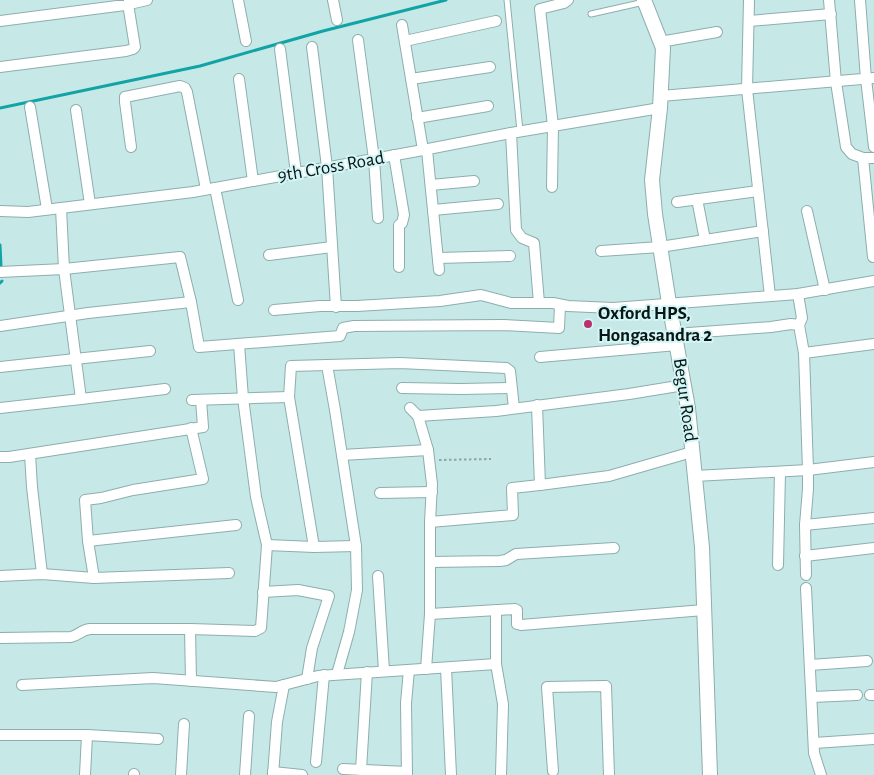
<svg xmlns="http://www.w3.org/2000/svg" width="874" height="775" font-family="'Alegreya Sans',sans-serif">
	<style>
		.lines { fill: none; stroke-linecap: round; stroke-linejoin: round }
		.stream { stroke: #10a4a5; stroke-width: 3 }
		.lane-casing { stroke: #8daeae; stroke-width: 7 }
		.street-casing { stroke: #8daeae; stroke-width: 12 }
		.secondary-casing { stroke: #8daeae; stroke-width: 16 }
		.path { stroke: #8aa5a5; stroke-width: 2; stroke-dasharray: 2.5 2.5; stroke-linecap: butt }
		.lane { stroke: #fff; stroke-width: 5 }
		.street { stroke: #fff; stroke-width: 10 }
		.secondary { stroke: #fff; stroke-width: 14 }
		.poi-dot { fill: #ba316e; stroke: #d3f5f5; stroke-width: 2 }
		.labels { text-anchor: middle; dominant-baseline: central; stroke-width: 4; stroke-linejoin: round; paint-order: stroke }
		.street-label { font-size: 19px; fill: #0a1616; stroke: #d3f5f5 }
		.poi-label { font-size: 19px; font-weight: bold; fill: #0a1616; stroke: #d3f5f5; text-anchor: start }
	</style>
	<rect width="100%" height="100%" fill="#c6e8e7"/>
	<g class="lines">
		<g class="stream">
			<path d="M0,108L200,66L323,31L446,0"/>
			<path d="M0,245L1,266"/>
			<path d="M0,283L2,281"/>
		</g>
		<defs>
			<g id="lane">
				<path d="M507,0L520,131"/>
				<path d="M591,14L644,2"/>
			</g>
			<g id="street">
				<path d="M238,0L246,41"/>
				<path d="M333,0L337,20"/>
				<path d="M749,0L747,89L770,296"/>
				<path d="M829,0L836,82L846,147L852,154L863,158"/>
				<path d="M860,0L866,79L874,147"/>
				<path d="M0,21L125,5L147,0"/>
				<path d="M749,21L831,14"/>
				<path d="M402,25L423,150"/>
				<path d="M358,40L374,159L378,218"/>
				<path d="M405,41L496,21"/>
				<path d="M660,42L717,32"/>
				<path d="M312,47L327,167L336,307"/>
				<path d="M280,49L296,173"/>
				<path d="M0,67L126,51L133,49L135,47L128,4"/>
				<path d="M239,79L253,181"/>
				<path d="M411,79L490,67"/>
				<path d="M661,96L874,78"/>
				<path d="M30,107L47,209"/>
				<path d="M76,110L90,204"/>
				<path d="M417,118L488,106"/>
				<path d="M511,133L516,230L522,238L534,243L539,303"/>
				<path d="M131,147L125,102V97L180,86L185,88L187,92L206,189"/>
				<path d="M427,150L439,270"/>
				<path d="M394,155L404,215L402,223L399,225V267"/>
				<path d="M431,185L474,181"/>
				<path d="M552,187L553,126L540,9L564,3L568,0"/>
				<path d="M215,188L238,300"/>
				<path d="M697,199L705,240"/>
				<path d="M677,202L758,191"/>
				<path d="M61,208L64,269L81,399"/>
				<path d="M433,210L498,204"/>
				<path d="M0,211L28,212L193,192L423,150L511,133L660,108"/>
				<path d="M807,211L825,290"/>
				<path d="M601,251L660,247L763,231"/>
				<path d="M269,255L332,247"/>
				<path d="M873,257L863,158H874"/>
				<path d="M438,258L510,256"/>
				<path d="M0,272L64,269L180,257L191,302L199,347L340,336L343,328L354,326L503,325L559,328L560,305"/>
				<path d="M798,294L802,318L799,325"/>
				<path d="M274,310L320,306H357L440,301L481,295L511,303H553L568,306L613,308L798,294L874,281"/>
				<path d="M0,326L88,313L191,302"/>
				<path d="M675,334L771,327L791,324L799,325L804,353L808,470V489L805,525L806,575"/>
				<path d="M804,353L874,344"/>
				<path d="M540,357L677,345"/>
				<path d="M327,365L335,410L356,546L357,590L349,632L337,674"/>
				<path d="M0,367L150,351"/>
				<path d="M402,388L461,389L511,388"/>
				<path d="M192,400L289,397"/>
				<path d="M537,405L540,485"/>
				<path d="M0,408L81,399L165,389"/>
				<path d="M410,408L418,416L428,450L432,484L430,522V614L426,669"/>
				<path d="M418,416L496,411L629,394L684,385"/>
				<path d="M30,454L32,487L42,574"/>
				<path d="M342,455L428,450"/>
				<path d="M0,457H9L203,427L201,400"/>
				<path d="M695,476L808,470L874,462"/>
				<path d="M380,493L432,492"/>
				<path d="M430,522L513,515L512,488L540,485L609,476L692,452"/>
				<path d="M805,525L874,518"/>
				<path d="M88,541L85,500L101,498L133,490L203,479L191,428"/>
				<path d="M267,545L314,547L356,546"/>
				<path d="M314,547L289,397L291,366L400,363L506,368L510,371L514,408"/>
				<path d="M805,556L874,548"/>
				<path d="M430,562L500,561L506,560L516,554L614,548"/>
				<path d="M778,565L780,472"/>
				<path d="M0,576L42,574L94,578L229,573"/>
				<path d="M378,576L384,671"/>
				<path d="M94,578L88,541L236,525"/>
				<path d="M806,588L814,753L821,775"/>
				<path d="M263,592L298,590L329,596L312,648L307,679"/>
				<path d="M496,610V664L503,704L501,775"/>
				<path d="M430,614L515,609L517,610V624L521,625L704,610"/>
				<path d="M190,629L191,681"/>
				<path d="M0,638L71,637C79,635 81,630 90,629H190L255,631L261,628L267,545L256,497L243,398L239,344"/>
				<path d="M810,665L867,661"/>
				<path d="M446,668L451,775"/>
				<path d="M22,685L153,678L276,687L318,676L496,664"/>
				<path d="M870,695H874"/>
				<path d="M812,697L857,695"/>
				<path d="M0,735H87L158,739"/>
				<path d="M814,743L874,739"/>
				<path d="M316,762L324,675"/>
				<path d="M343,769L407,772"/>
				<path d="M361,770L367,672"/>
				<path d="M553,771L547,687L606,686L609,775"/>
				<path d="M273,772L302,775"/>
				<path d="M85,775L87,735"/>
				<path d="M134,775V774"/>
				<path d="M181,775L184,724"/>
				<path d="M245,775L249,716"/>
				<path d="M273,775L277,722L284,685"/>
				<path d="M407,775L406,703L409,670"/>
			</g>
			<path id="secondary" d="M644,0L663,48L660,108L652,180L655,214L669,303L688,408L702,547L710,775"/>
		</defs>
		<use href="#lane" class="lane-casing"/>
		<use href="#street" class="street-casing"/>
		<use href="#secondary" class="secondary-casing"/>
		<path class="path" d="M439,460L491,459"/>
		<use href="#lane" class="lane"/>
		<use href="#street" class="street"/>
		<use href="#secondary" class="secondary"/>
	</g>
	<circle class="poi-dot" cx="588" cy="324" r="5"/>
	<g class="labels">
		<g class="street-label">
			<text transform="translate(331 167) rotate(-10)">9th Cross Road</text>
			<text transform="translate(685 400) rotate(82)">Begur Road</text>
		</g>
		<g class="poi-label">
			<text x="598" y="313">Oxford HPS,<tspan x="598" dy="22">Hongasandra 2</tspan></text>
		</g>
	</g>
</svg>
